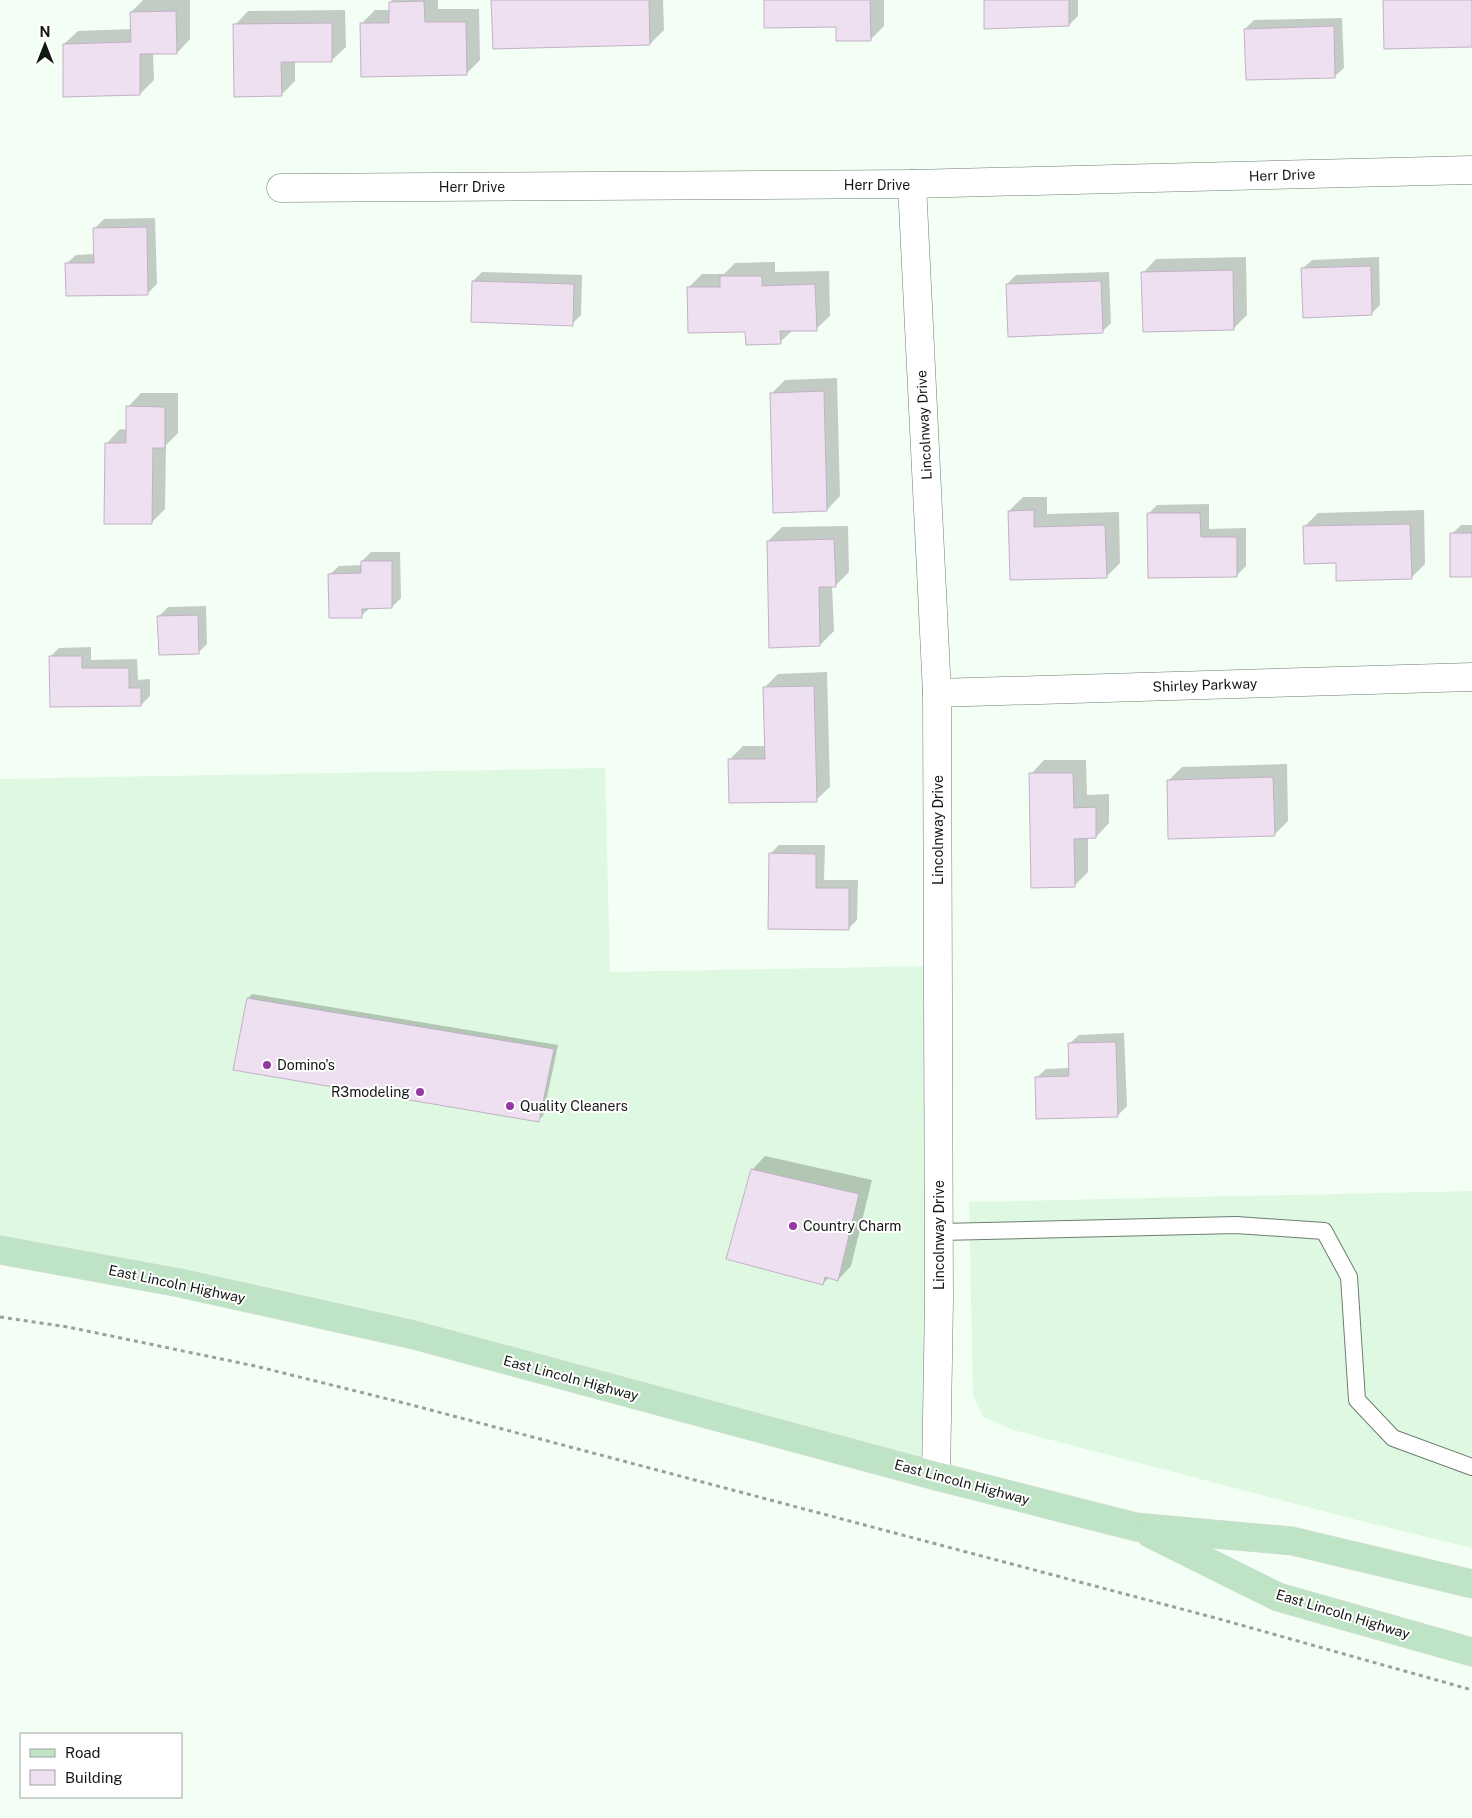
<svg xmlns="http://www.w3.org/2000/svg" width="1472" height="1818" font-family="'Public Sans',sans-serif">
	<style>
		.built { fill: #dff8e2 }
		.shadow { fill: #0003 }
		.building { fill: #eedff1; stroke: #c1b2c4 }
		.lines { fill: none; stroke-linecap: round; stroke-linejoin: round }
		.service-casing { stroke: #6d7e6f; stroke-width: 18 }
		.minor-casing { stroke: #6d7e6f; stroke-width: 29 }
		.primary-casing { stroke: #d9dad9; stroke-width: 29 }
		.path { stroke: #98a29a; stroke-width: 3; stroke-dasharray: 4 4; stroke-linecap: butt }
		.service { stroke: #fff; stroke-width: 16 }
		.minor { stroke: #fff; stroke-width: 28 }
		.primary { stroke: #bee4c5; stroke-width: 28 }
		.poi-dot { fill: #9439a4; stroke: #fff; stroke-width: 2 }
		.labels { text-anchor: middle; dominant-baseline: central; stroke-width: 4; stroke-linejoin: round; paint-order: stroke }
		.street-label { font-size: 14px; fill: #121813; stroke: #fff }
		.poi-label { font-size: 14px; fill: #121813; stroke: #fff; text-anchor: start }
	</style>
	<rect width="100%" height="100%" fill="#f3fff5"/>
	<g class="built">
		<path d="M605,768L610,972L928,966L929,1467L0,1241V779Z"/>
		<path d="M1472,1191V1548L1365,1522L1013,1430L983,1417L973,1395L969,1202Z"/>
	</g>
	<g class="shadow">
		<path d="M143,0H190V39L177,53H153L154,80L140,94L64,44L78,31L132,29L131,12Z"/>
		<path d="M392,0H438V9H479L480,60L466,74L361,24L375,10H390V2Z"/>
		<path d="M493,0H663L664,30L650,44Z"/>
		<path d="M765,0H884V26L870,40L837,26Z"/>
		<path d="M985,0H1078V16L1069,25Z"/>
		<path d="M345,10L346,47L332,60H295V81L281,95L235,25L248,11Z"/>
		<path d="M1342,18L1344,68L1334,77L1245,29L1254,20Z"/>
		<path d="M155,218L157,284L148,293L66,264L76,255L95,254V228L104,219Z"/>
		<path d="M1246,257L1247,315L1233,329L1143,273L1156,259Z"/>
		<path d="M1379,257L1380,305L1371,314L1302,269L1312,260Z"/>
		<path d="M775,262V272L829,271L830,316L816,329L793,330L780,342L746,331L688,288L702,274H724L735,263Z"/>
		<path d="M482,272L582,275L581,315L572,324L473,281Z"/>
		<path d="M1109,272L1111,323L1102,332L1007,284L1016,275Z"/>
		<path d="M837,378L840,496L827,510L771,394L785,380Z"/>
		<path d="M141,393H178V433L166,445L165,509L151,523L107,443L120,429L127,430L128,407Z"/>
		<path d="M1023,497H1047V514L1119,512L1120,563L1106,577L1009,511Z"/>
		<path d="M1209,504V529L1246,528V566L1237,575L1148,514L1157,505Z"/>
		<path d="M1424,510L1425,564L1411,578L1337,562L1304,527L1318,513Z"/>
		<path d="M1461,525H1472V576L1452,534Z"/>
		<path d="M848,526L849,572L836,585H832L834,631L820,645L768,541L782,527Z"/>
		<path d="M371,552H400L401,598L392,607H371L361,616L329,575L339,566L362,565V561Z"/>
		<path d="M206,606L207,644L198,653L159,616L168,607Z"/>
		<path d="M91,647V660L137,659L138,680L150,679V696L141,705L50,657L59,648Z"/>
		<path d="M827,672L830,787L816,800L729,760L743,746H766L765,687L778,674Z"/>
		<path d="M1044,760H1086L1087,795L1109,794V823L1096,837H1088V872L1074,886L1031,774Z"/>
		<path d="M1287,764L1288,821L1274,835L1168,781L1182,767Z"/>
		<path d="M779,845H825L824,880H858L857,920L848,929L770,854Z"/>
		<path d="M252,994L558,1045L543,1116L538,1120L248,998Z"/>
		<path d="M1124,1033L1127,1106L1118,1115L1036,1078L1046,1069L1070,1068L1069,1044L1079,1035Z"/>
		<path d="M765,1156L872,1180L851,1266L838,1280L829,1277L823,1284L752,1170Z"/>
	</g>
	<g class="building">
		<path d="M491,0H649L650,45L493,49Z"/>
		<path d="M764,0H870L871,41H836V27L764,28Z"/>
		<path d="M984,0H1069V26L984,29Z"/>
		<path d="M1383,0H1472V47L1384,49Z"/>
		<path d="M424,1L425,22H466L467,75L361,77L360,23H389V2Z"/>
		<path d="M176,11L177,54H140V95L63,97V44L131,42L130,12Z"/>
		<path d="M332,23V62H281L282,96L234,97L233,24Z"/>
		<path d="M1334,26L1335,78L1246,80L1244,29Z"/>
		<path d="M147,227L148,295L66,296L65,263H94L93,228Z"/>
		<path d="M1371,266L1372,315L1303,318L1301,268Z"/>
		<path d="M1233,270L1234,330L1143,332L1141,272Z"/>
		<path d="M720,276H762V286L815,284L817,331H780L781,344L746,345L745,332L688,333L687,287H720Z"/>
		<path d="M472,281L574,284L573,326L471,322Z"/>
		<path d="M1101,281L1103,333L1008,337L1006,284Z"/>
		<path d="M824,391L827,511L773,513L770,393Z"/>
		<path d="M126,406L165,407V448H153L152,524H104L105,443H126Z"/>
		<path d="M1034,510V527L1105,525L1107,578L1010,580L1008,511Z"/>
		<path d="M1147,513H1200L1201,537H1237V577L1148,578Z"/>
		<path d="M1410,524L1412,579L1336,581V563L1304,564L1303,526Z"/>
		<rect x="1450" y="533" width="22" height="44"/>
		<path d="M834,539L836,587H819L820,646L769,648L767,541Z"/>
		<path d="M361,561H392V608L362,609V618H329L328,574L361,573Z"/>
		<path d="M198,615L199,654L159,655L157,616Z"/>
		<path d="M49,656H82V668H129V688H141V706L50,707Z"/>
		<path d="M814,686L817,802L729,803L728,759H765L763,687Z"/>
		<path d="M1029,773H1073L1074,808L1096,807V838L1074,839L1075,887L1031,888Z"/>
		<path d="M1273,777L1275,836L1168,839L1167,780Z"/>
		<path d="M769,853L816,854V888H849V930L768,929Z"/>
		<path d="M247,998L554,1049L539,1122L233,1070Z"/>
		<path d="M1116,1042L1118,1117L1036,1119L1035,1077L1069,1076L1068,1043Z"/>
		<path d="M751,1169L859,1194L838,1281L825,1277L823,1285L726,1259Z"/>
	</g>
	<g class="lines">
		<defs>
			<path id="service" d="M939,1232L1236,1225L1324,1231L1349,1277L1357,1400L1393,1438L1472,1467"/>
			<g id="minor">
				<path d="M912,184L937,693L939,1301L936,1476"/>
				<path d="M281,188L912,184L1472,170"/>
				<path d="M937,693L1472,677"/>
			</g>
			<g id="primary">
				<path d="M0,1250L180,1283L414,1335L936,1476L1136,1527L1292,1541L1472,1584"/>
				<path d="M1151,1534L1278,1597L1472,1652"/>
			</g>
		</defs>
		<use href="#service" class="service-casing"/>
		<use href="#minor" class="minor-casing"/>
		<use href="#primary" class="primary-casing"/>
		<path class="path" d="M0,1317L68,1327L255,1366L408,1404L1223,1620L1472,1690"/>
		<use href="#service" class="service"/>
		<use href="#minor" class="minor"/>
		<use href="#primary" class="primary"/>
	</g>
	<g class="poi-dot">
		<circle cx="267" cy="1065" r="5"/>
		<circle cx="420" cy="1092" r="5"/>
		<circle cx="510" cy="1106" r="5"/>
		<circle cx="793" cy="1226" r="5"/>
	</g>
	<g class="labels">
		<g class="street-label">
			<text transform="translate(1282 175) rotate(-2)">Herr Drive</text>
			<text x="877" y="185">Herr Drive</text>
			<text x="472" y="187">Herr Drive</text>
			<text transform="translate(924 425) rotate(-93)">Lincolnway Drive</text>
			<text transform="translate(1205 685) rotate(-2)">Shirley Parkway</text>
			<text transform="translate(938 830) rotate(-90)">Lincolnway Drive</text>
			<text transform="translate(939 1235) rotate(-90)">Lincolnway Drive</text>
			<text transform="translate(177 1284) rotate(12)">East Lincoln Highway</text>
			<text transform="translate(571 1378) rotate(15)">East Lincoln Highway</text>
			<text transform="translate(962 1482) rotate(15)">East Lincoln Highway</text>
			<text transform="translate(1343 1614) rotate(17)">East Lincoln Highway</text>
		</g>
		<g class="poi-label">
			<text x="277" y="1065">Domino's</text>
			<text x="410" y="1092" text-anchor="end">R3modeling</text>
			<text x="520" y="1106">Quality Cleaners</text>
			<text x="803" y="1226">Country Charm</text>
		</g>
	</g>
	<rect x="20" y="1733" width="162" height="65" fill="#ffffff" stroke="#a0a3a1"/>
	<rect x="30" y="1749" width="25" height="8" fill="#bee4c5" stroke="#a0a3a1"/>
	<text x="65" y="1758" font-size="15" fill="#121813">Road</text>
	<rect x="30" y="1770" width="25" height="15" fill="#eedff1" stroke="#a0a3a1"/>
	<text x="65" y="1783" font-size="15" fill="#121813">Building</text>
	<g transform="translate(45 45)" stroke="#ffffff" stroke-width="4" paint-order="stroke">
	<path d="M0-4L9 19L0 12L-9 19Z" fill="#121813"/>
	<text y="-8" font-size="14" font-weight="bold" text-anchor="middle" fill="#121813">N</text>
	</g>
</svg>
